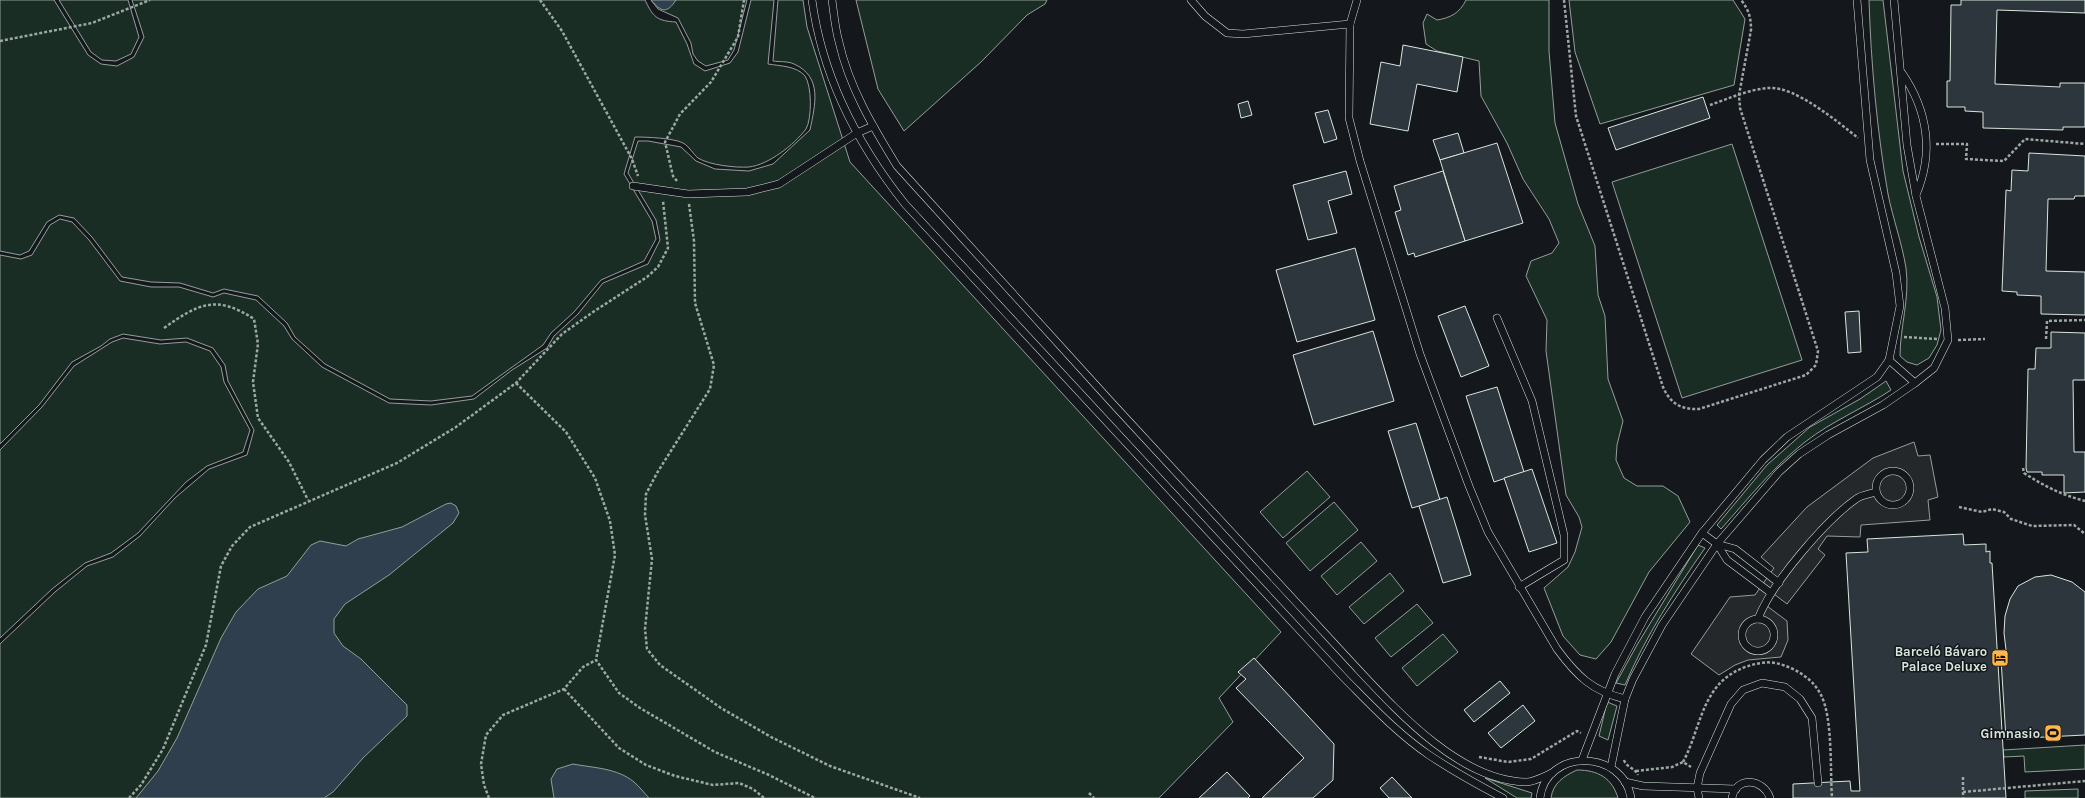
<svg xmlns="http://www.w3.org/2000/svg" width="2085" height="798" font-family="Karla,sans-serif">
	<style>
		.green { fill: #1a2d24; stroke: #939e99 }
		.parking { fill: #24282b; stroke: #939e99 }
		.water { fill: #2f3f4d; stroke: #939e99 }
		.building { fill: #2c363c; stroke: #d8e6dc }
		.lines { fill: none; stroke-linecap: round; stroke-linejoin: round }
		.service-casing { stroke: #d8e6dc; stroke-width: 8 }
		.path { stroke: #9da8a2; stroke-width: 2.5; stroke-dasharray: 3 2; stroke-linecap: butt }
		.service { stroke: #14181c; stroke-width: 7 }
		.labels { text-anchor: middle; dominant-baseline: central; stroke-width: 3; stroke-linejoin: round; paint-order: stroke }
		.poi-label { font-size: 13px; font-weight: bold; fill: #d8e6dc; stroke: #14181c; text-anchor: end }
	</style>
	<rect width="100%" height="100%" fill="#14181c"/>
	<g class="green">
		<path d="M0,0H54L88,55L101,64L117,66L134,57L144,37L132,0H645C653,17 657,21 676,22L687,44L694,64L705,71L730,63L738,52L751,0H774L768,64C780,66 797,66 805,76C812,86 812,119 806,129C794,145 768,165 749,167C736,168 709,165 698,158C693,154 689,146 683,143C674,138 646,137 635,137L624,174L652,221L656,239L644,261L601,280L574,312L551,333L543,345L472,396L431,401L390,399L325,364L295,337L287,323L258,296L224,289L213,293L180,283L151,282L122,277L92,237L74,218L59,215L47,222L29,251L20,255L0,251Z"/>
		<path d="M59,0H128L139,37L131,54L116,61L102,60L91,52Z"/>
		<path d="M651,0H747L734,50L728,60L706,66L698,61L693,54L691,43L678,18L658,9Z"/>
		<path d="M778,0H803L807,27L850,162L1281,632L1219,698L1233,722L1159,798H0V644L55,592L87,566L113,557L140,536L175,498L209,469L247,455L254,430L228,381L225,365L213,348L187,338L161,340L123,334L110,339L101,346L72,362L39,405L0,444V255L21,259L32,255L50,225L60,219L72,222L89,240L120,281L151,287H179L213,297L224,293L256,300L284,326L292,339L322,367L389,403L431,405L474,399L512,370L547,348L554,336L578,314L603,283L648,264L660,240L656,220L628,173L638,141H648L681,147L696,161L715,169L749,171L773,164L810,130C815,105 823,77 794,64C788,61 779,62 773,61Z"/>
		<path d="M856,0H1047L1045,4L1027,15L981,62L904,131L878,89Z"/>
		<path d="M1466,0H1549V51L1555,123L1578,204L1595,246L1598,295L1605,316L1608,379L1623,421L1617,445L1616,460L1624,478L1637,486H1663L1678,496L1690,522L1649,572L1611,642L1596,659L1580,655L1563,636L1544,588L1568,567L1575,552L1582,527L1579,517L1566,495L1546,351L1547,320L1526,276L1531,261L1552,253L1559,243L1549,219L1523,179L1507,143L1481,96L1479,61L1437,51L1426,44L1423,23L1427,14L1437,20C1450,18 1460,13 1466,0Z"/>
		<path d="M1569,0H1733L1745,19L1734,85L1600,124L1575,52Z"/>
		<path d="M1869,0H1883L1903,171L1919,237L1937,297L1941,330L1937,345L1929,358L1917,365L1907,362L1900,356C1900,327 1910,298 1906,268C1902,243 1893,219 1888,194C1877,131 1871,64 1869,0Z"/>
		<path d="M1732,144L1802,360L1682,398L1612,182Z"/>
		<path d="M123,338L160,344L186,342L210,351L221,367L224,382L250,430L243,452L207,466L186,482L138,533L111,553L85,563L52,589L0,638V450L42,407L74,366L112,342Z"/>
		<path d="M1886,381L1891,390C1864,408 1832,421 1805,442C1773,467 1748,499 1721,529L1717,525L1767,465L1810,427L1860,399Z"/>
		<path d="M1307,471L1330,497L1283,538L1260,512Z"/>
		<path d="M1334,502L1358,530L1310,571L1286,543Z"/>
		<path d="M1361,542L1377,561L1337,595L1321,576Z"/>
		<path d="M1698,545L1705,548C1675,591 1645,637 1625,685L1616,683L1637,645Z"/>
		<path d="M1390,573L1404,591L1364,624L1349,607Z"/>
		<path d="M1417,604L1433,623L1391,657L1375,638Z"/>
		<path d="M1443,634L1458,652L1417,686L1402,668Z"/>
		<path d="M1607,702L1617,706L1608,740L1599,736Z"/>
		<path d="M2085,745V769L2025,772L2024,756L2004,757L2003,750Z"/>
		<path d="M1577,770C1598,770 1612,778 1618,798H1551C1553,783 1564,776 1577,770Z"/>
		<path d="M1485,778L1532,793L1531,798H1517Z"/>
		<path d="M2078,789V798H2025V791Z"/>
	</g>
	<path class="parking" d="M1914,442L1918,456L1930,455L1938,497L1928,500L1930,520L1861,525L1860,537L1827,536L1818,549L1825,555L1787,604L1774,594L1767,606L1787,621L1788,640L1781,657L1748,660L1735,665L1719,675L1691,654L1730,597L1755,595L1774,568L1761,557L1807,507L1873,458Z"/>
	<g class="water">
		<path d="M651,0H676C667,14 661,12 651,0Z"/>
		<path d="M451,503L456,506L459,513L453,523L389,575L345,604L334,619V633L343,646L361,659L407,705V716L363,758L333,792L324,798H136L158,771L177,738L221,638L236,612L258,589L287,576L311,545L320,541L346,546L358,539L402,527L446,504Z"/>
		<path d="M573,764C594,768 617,768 634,782C640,787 644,793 649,798H554L551,779L557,769Z"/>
	</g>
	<g class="building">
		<path d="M1961,0H2085V13L1997,10L1995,84L2060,87V83H2085V127H2063V130L1983,128V112L1965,111V107H1947V81H1950L1951,5H1961Z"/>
		<path d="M1403,45L1463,57L1457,92L1417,84L1408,131L1370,124L1381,62L1400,66Z"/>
		<path d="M1703,97L1710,118L1616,150L1608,128Z"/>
		<path d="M1248,101L1252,115L1241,118L1238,104Z"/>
		<path d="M1328,110L1337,139L1324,143L1315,113Z"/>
		<path d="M1458,133L1464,153L1440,160L1433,140Z"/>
		<path d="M1497,143L1523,223L1465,241L1440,160Z"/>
		<path d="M2029,153L2085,156V196H2075L2074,199H2048L2046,271L2085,272V315L2041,314V296L2017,295V292L2002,291L2006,190L2011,191L2012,170L2028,171Z"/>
		<path d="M1346,171L1352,194L1328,201L1337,233L1308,240L1293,185Z"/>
		<path d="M1443,171L1465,241L1415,257L1414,253L1408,255L1395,212L1401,210L1394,186Z"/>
		<path d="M1355,248L1375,320L1297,342L1276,270Z"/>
		<path d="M1465,306L1489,366L1461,377L1438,316Z"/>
		<path d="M1859,311L1861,352L1848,353L1845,312Z"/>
		<path d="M1373,331L1394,401L1314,425L1293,355Z"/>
		<path d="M2051,332L2085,333V380H2073L2074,452H2085V492L2064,493V475H2042V472H2027L2026,468L2028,369H2035L2036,348H2051Z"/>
		<path d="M1497,387L1524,472L1494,482L1466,396Z"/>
		<path d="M1416,423L1440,500L1412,508L1388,431Z"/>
		<path d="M1532,469L1557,543L1529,552L1504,478Z"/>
		<path d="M1447,497L1471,575L1443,583L1419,506Z"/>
		<path d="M1963,534L1964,545L1986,544V552L1990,551V563H1992L2006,798H1793V784L1850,781L1851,791H1860L1846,553L1868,552L1867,539Z"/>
		<path d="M2051,575L2072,582L2085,592V735L2006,739L2001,659L2007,658L2004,633L2005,616L2010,599L2018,586L2035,577Z"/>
		<path d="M1254,658L1334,744L1333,780L1313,798H1262L1304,758L1236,688L1246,679L1238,672Z"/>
		<path d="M1500,681L1510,693L1474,722L1464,710Z"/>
		<path d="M1523,705L1535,721L1501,748L1488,733Z"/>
		<path d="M1227,772L1250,796L1248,798H1199Z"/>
		<path d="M1392,777L1412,798H1389L1380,788Z"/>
	</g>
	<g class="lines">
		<defs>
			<g id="service">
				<path d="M812,0C822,75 858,145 905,204L1345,679C1372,706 1398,734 1429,755C1453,771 1478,785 1503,798"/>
				<path d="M832,0C834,14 835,28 839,42C849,87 873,127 897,166L1113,404L1355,666C1397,711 1460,781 1526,782C1534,782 1545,776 1552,773"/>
				<path d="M1191,0L1205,16L1227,33L1243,34L1350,24"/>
				<path d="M1357,0L1350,24L1349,118L1360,161L1420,354L1469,486L1488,532L1557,649C1577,676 1592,691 1625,699"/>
				<path d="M1902,73C1928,111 1934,153 1916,195"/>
				<path d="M633,186L688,194L747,192L779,184L857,133L873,126"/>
				<path d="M1497,318L1532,401L1564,535V560L1519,587"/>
				<path d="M1889,360L1915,383"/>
				<circle cx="1893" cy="488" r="17"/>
				<path d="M1702,533L1717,544L1727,560L1771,593"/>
				<path d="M1717,544L1735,549L1779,583"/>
				<path d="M1758,619C1771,584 1825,521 1856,499C1861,495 1870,494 1876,492"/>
				<circle cx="1758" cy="635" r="16"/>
				<path d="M1582,760L1615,674L1645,617L1702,533L1763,460L1787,437L1877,377L1889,360L1900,306L1896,273L1870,160L1857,0"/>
				<path d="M1611,767L1625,699L1633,679L1662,625L1717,544L1779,472L1799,454L1828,435L1883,405L1915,383L1934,368L1948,340L1945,308L1916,196L1907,145L1894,0"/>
				<path d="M1625,782L1643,786L1736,789"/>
				<path d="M1540,798C1546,748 1623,749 1631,798"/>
				<path d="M1699,798L1697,788L1700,773L1731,704L1743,690L1762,683L1785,687L1800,699L1812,718L1818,783"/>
				<path d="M1732,798C1736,775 1764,779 1770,798"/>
			</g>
		</defs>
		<use href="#service" class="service-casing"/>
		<g class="path">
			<path d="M540,0L562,31L632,159L638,176"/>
			<path d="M1564,0L1576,116L1663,387C1670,403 1681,410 1699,409L1806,375L1816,365L1818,351L1740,108L1739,95L1751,30C1751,18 1749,10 1741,0"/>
			<path d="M0,41L92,23L150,0"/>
			<path d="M1710,105C1728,99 1749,89 1769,88C1795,86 1838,122 1858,138"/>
			<path d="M1936,144H1967L1966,159L2004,161L2025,139L2085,144"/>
			<path d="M677,181L673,176L665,142L680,114L711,82L738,37L744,0"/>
			<path d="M689,204L694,241L695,303L714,365L710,389L657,473L646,494L645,515L652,559L645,629L647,649L660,665L721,708L771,737L830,766L920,798"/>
			<path d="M164,328C198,304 216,294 254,319L258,344L253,382L258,418L289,462L308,500"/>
			<path d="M1904,337L1937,339"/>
			<path d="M2046,339L2047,321L2085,320"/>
			<path d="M1958,340L1985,339"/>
			<path d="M516,383L566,432L595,478L610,521L615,555L596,660L619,693L640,708L715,752L769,775L815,798"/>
			<path d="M2023,468L2024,473C2044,486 2062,495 2085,501"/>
			<path d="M1959,507L1982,512L1992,509L2004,512L2011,519L2032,526L2074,525L2085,534"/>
			<path d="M564,689L619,748L646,765L675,776L713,785L739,783L753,789L764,798"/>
			<path d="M1479,757L1508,762L1531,759L1577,731L1581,733"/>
			<path d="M1624,760C1626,767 1635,768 1638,775"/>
			<path d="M1683,762C1695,740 1699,713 1713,692C1724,675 1742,666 1761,663C1772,661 1782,664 1793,669C1805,675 1815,683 1821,695C1833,718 1830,771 1832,798"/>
			<path d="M1636,771L1672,767L1683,762L1691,767"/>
			<path d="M1963,777V798"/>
			<path d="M1963,792L2085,781"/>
			<path d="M1089,793L1094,798"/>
			<path d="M129,798L141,785L163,749L206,645L221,566L232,546L250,527L397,463L456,427L516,383L562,334L593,312L647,277L658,267L668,248L663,201"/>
			<path d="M489,798L484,785L481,764L486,735L503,715L564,689L583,667L596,660"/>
		</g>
		<use href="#service" class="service"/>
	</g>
	<defs>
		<symbol id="hotel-square" viewBox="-11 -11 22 22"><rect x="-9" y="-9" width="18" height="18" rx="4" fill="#ffb74d" stroke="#14181c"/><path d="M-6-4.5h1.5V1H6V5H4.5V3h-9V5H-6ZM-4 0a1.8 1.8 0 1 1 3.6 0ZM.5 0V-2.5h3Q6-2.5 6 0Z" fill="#111"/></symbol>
		<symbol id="stadium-square" viewBox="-11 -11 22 22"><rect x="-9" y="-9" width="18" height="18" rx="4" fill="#ffb74d" stroke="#14181c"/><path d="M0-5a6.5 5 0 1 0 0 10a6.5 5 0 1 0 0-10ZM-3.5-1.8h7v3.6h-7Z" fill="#111"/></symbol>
	</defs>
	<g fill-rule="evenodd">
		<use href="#hotel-square" x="1990" y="648" width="20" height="20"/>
		<use href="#stadium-square" x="2043" y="723" width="20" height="20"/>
	</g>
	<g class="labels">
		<g class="poi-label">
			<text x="1987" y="651">Barceló Bávaro<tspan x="1987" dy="15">Palace Deluxe</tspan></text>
			<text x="2040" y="733">Gimnasio</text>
		</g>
	</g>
</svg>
